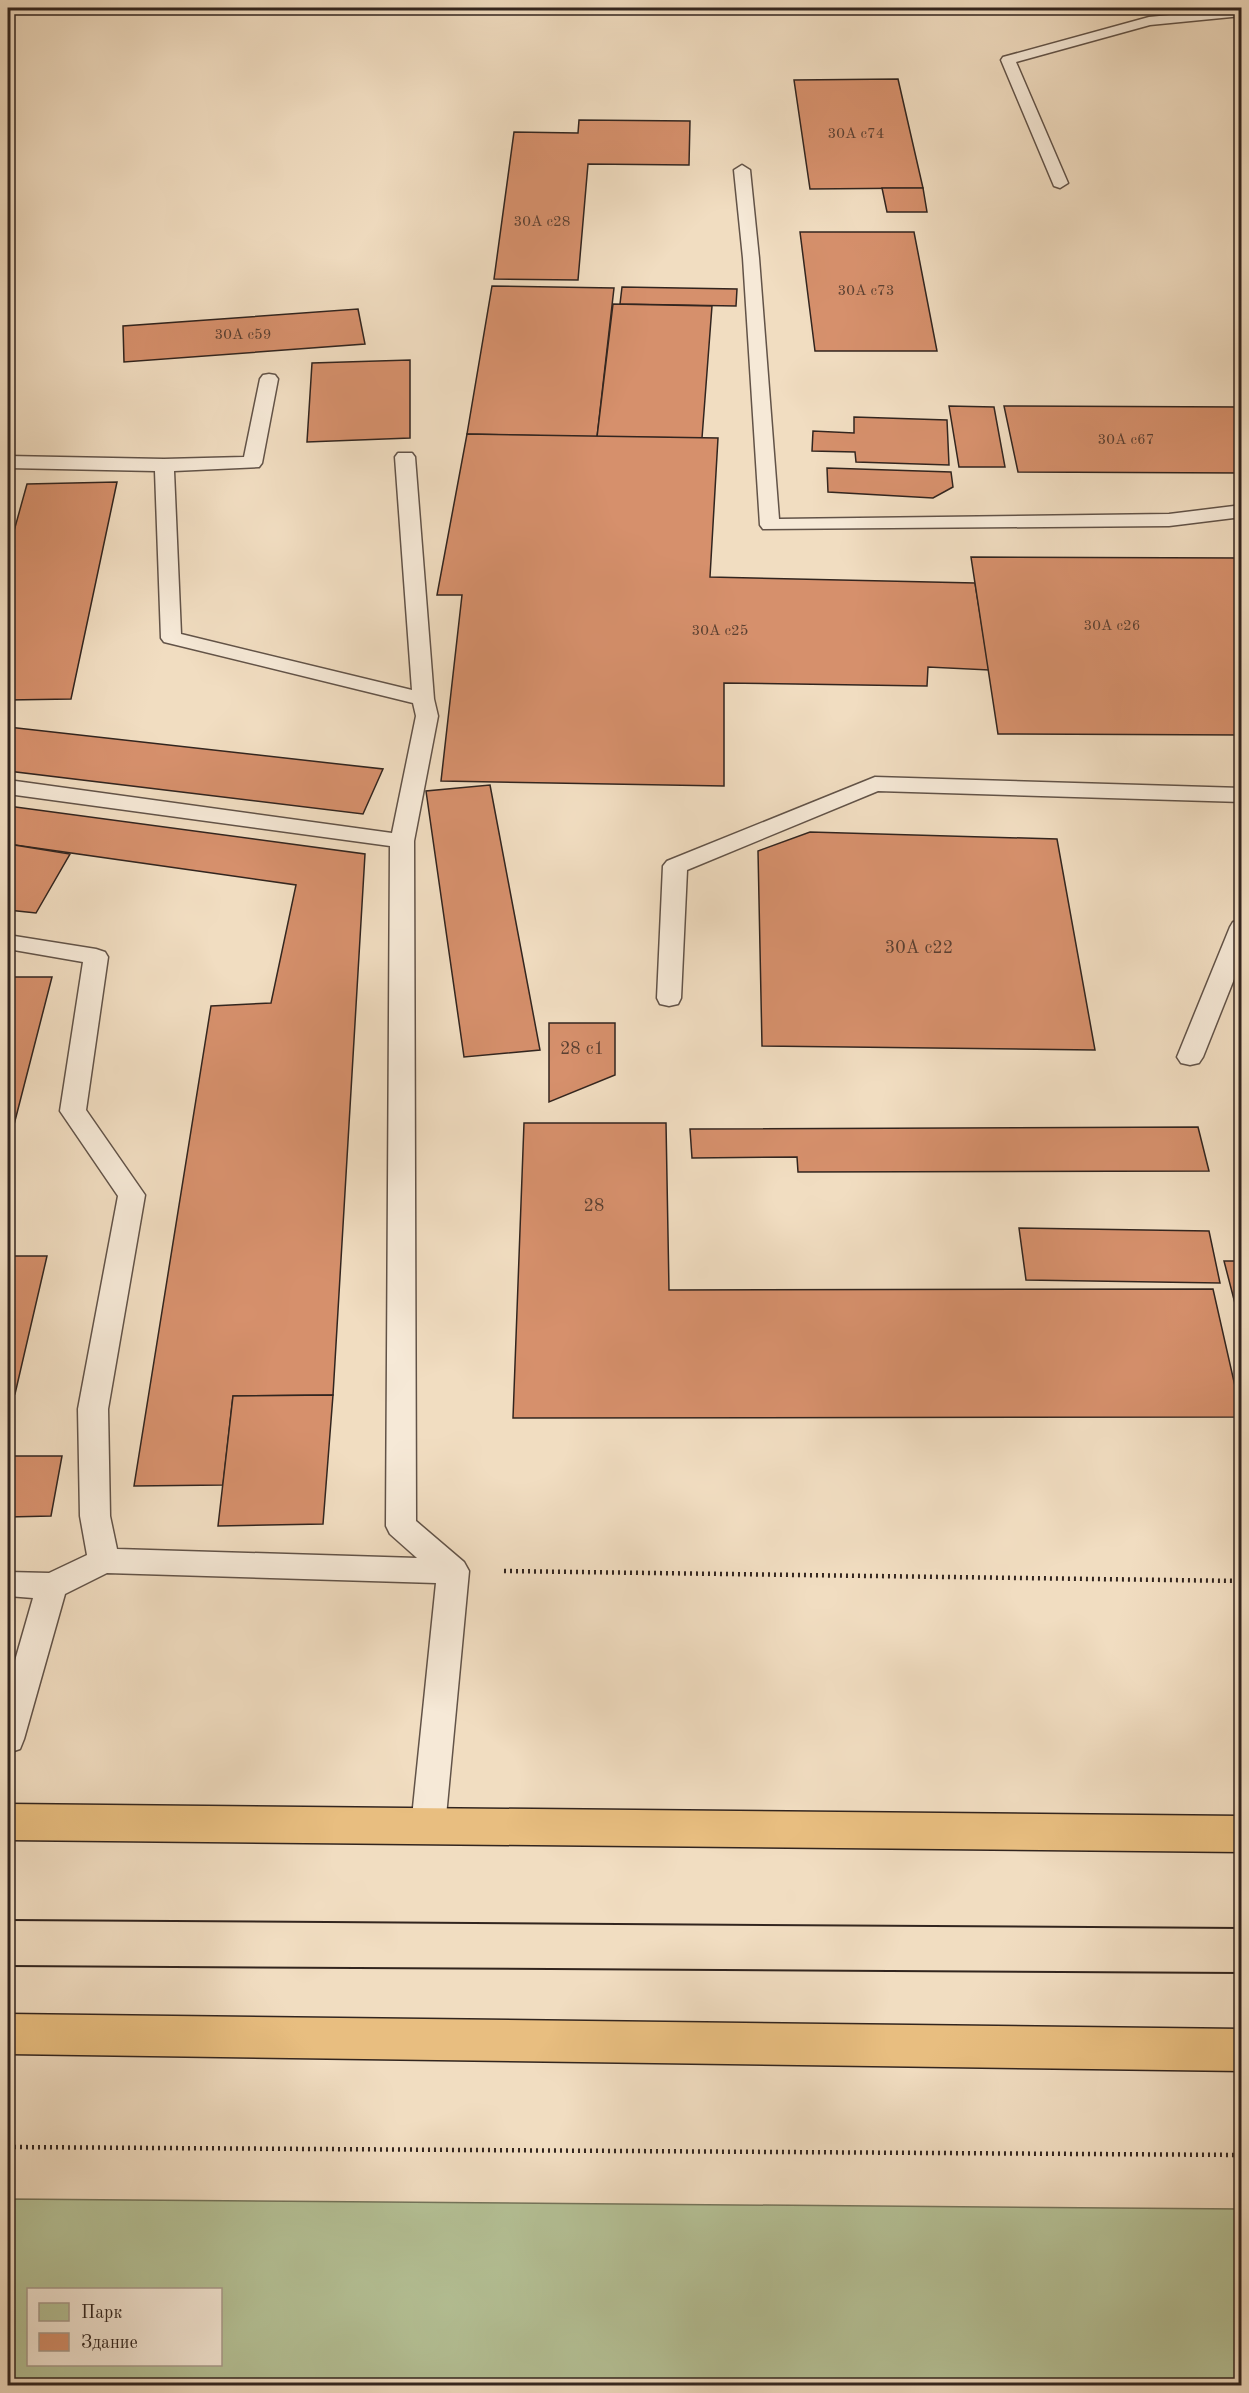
<svg xmlns="http://www.w3.org/2000/svg" width="1249" height="2393" font-family="'Old Standard TT',serif">
	<style>
		.green { fill: #b5c297; stroke: #74745b; stroke-width: 1.5; fill-rule: evenodd }
		.building { fill: #d6906c; stroke: #32251f; stroke-width: 1.5 }
		.lines { fill: none; stroke-linecap: round; stroke-linejoin: round }
		.service-casing { stroke: #625348; stroke-width: 3 }
		.trunk-casing { stroke: #32251f; stroke-width: 3 }
		.path { stroke: #32251f; stroke-width: 4.5; stroke-dasharray: 2 4; stroke-linecap: butt }
		.service { fill: #f6e9d7; fill-rule: evenodd }
		.trunk { fill: #e8be80; fill-rule: evenodd }
		.tram { stroke: #32251f; stroke-width: 2 }
		.labels { text-anchor: middle; dominant-baseline: central; stroke-width: 5; stroke-linejoin: round; paint-order: stroke }
		.far-number-label { font-size: 15px; fill: #5b4032 }
		.number-label { font-size: 18px; fill: #5b4032 }
	</style>
	<rect width="100%" height="100%" fill="#f1ddc1"/>
	<filter id="stains"><feTurbulence type="fractalNoise" baseFrequency=".00333" numOctaves="4"/><feColorMatrix values="0 0 0 0 .2 0 0 0 0 .09 0 0 0 0 .02 0 0 0 .5 -.17"/></filter>
	<radialGradient id="worn" r=".72"><stop offset=".6" stop-color="#630" stop-opacity="0"/><stop offset="1" stop-color="#630" stop-opacity=".3"/></radialGradient>
	<path class="green" d="M8,2199L1241,2209V2385H8ZM28,2290H220V2364H28Z"/>
	<g class="building">
		<path d="M898,79L923,188L810,189L794,80Z"/>
		<path d="M579,120L690,121L689,165L588,164L578,280L494,279L514,132L578,133Z"/>
		<path d="M882,188H923L927,212H887Z"/>
		<path d="M800,232H914L937,351H815Z"/>
		<path d="M492,286L614,288L597,437L467,434Z"/>
		<path d="M622,287L737,289L736,306L620,304Z"/>
		<path d="M613,304L712,306L702,438L597,437Z"/>
		<path d="M358,309L365,344L124,362L123,326Z"/>
		<path d="M410,360V438L307,442L312,363Z"/>
		<path d="M949,406L994,407L1005,467H959Z"/>
		<path d="M1004,406L1242,407V473L1018,472Z"/>
		<path d="M854,417L947,420L949,465L856,462L855,452L812,451L813,431L854,433Z"/>
		<path d="M467,434L718,438L710,577L975,583L989,670L928,667L927,686L724,683V786L441,781L462,595H437Z"/>
		<path d="M827,468L951,472L953,487L933,498L828,492Z"/>
		<path d="M117,482L71,699L8,700V531H14L27,484Z"/>
		<path d="M971,557L1242,558V735L998,734Z"/>
		<path d="M8,727L383,769L363,814L8,771Z"/>
		<path d="M490,785L540,1050L464,1057L426,791Z"/>
		<path d="M8,806L365,854L333,1395L233,1396L223,1485L134,1486L211,1006L271,1003L296,885L8,844Z"/>
		<path d="M810,832L1057,839L1095,1050L762,1046L758,851Z"/>
		<path d="M8,844L70,854L36,913L8,910Z"/>
		<path d="M8,977H52L8,1148Z"/>
		<path d="M549,1023H615V1075L549,1102Z"/>
		<path d="M524,1123H666L669,1290L1213,1289L1242,1417L513,1418Z"/>
		<path d="M1198,1127L1209,1171L798,1172L797,1157L692,1158L690,1129Z"/>
		<path d="M1019,1228L1209,1231L1220,1283L1026,1280Z"/>
		<path d="M8,1256H47L15,1394H8Z"/>
		<path d="M1224,1261H1242V1319H1239Z"/>
		<path d="M333,1395L323,1524L218,1526L233,1396Z"/>
		<path d="M8,1456H62L51,1516L8,1517Z"/>
	</g>
	<g class="lines">
		<defs>
			<g id="service">
				<path d="M1242,8V16L1150,25L1016,62L1068,183L1060,188L1054,186L1001,60L1003,57L1149,17Z"/>
				<path d="M742,165L750,170L759,258L779,519L1169,514L1242,505V517L1169,526L763,529L760,525L743,258L734,170Z"/>
				<path d="M269,374L275,375L278,379L262,463L259,467L174,471L181,634L412,690L395,457L398,453H412L415,457L434,699L438,716L414,841L416,1521L464,1562L469,1571L445,1827L440,1837L428,1842L416,1837L411,1827L436,1583L107,1573L65,1594L24,1739L20,1749L8,1753V1685L33,1598L8,1596V1572L49,1573L87,1555L80,1516L78,1409L118,1196L60,1111L83,962L8,949V935L96,949L105,952L108,957L86,1110L145,1195L108,1409L110,1516L117,1549L417,1558L390,1534L386,1526L390,846L8,794V780L392,833L416,716L413,703L164,642L161,638L155,471L8,468V456L164,459L244,457L260,379L263,375Z"/>
				<path d="M875,777L1242,788V802L878,791L687,870L681,998L678,1004L669,1006L660,1004L657,998L663,866L667,861Z"/>
				<path d="M1242,920V959L1203,1057L1199,1063L1190,1065L1181,1063L1177,1057L1230,927L1233,922Z"/>
			</g>
			<g id="trunk">
				<path d="M8,1804L1242,1816V1852L8,1840Z"/>
				<path d="M8,2014L1242,2029V2071L8,2054Z"/>
			</g>
		</defs>
		<use href="#service" class="service-casing"/>
		<use href="#trunk" class="trunk-casing"/>
		<g class="path">
			<path d="M504,1571L1242,1581"/>
			<path d="M8,2147L1242,2155"/>
		</g>
		<use href="#service" class="service"/>
		<use href="#trunk" class="trunk"/>
		<g class="tram">
			<path d="M8,1920L1242,1928"/>
			<path d="M8,1966L1242,1973"/>
		</g>
	</g>
	<g class="labels">
		<g class="far-number-label">
			<text x="856" y="134">30А с74</text>
			<text x="542" y="222">30А с28</text>
			<text x="866" y="291">30А с73</text>
			<text x="243" y="335">30А с59</text>
			<text x="1126" y="440">30А с67</text>
			<text x="1112" y="626">30А с26</text>
			<text x="720" y="631">30А с25</text>
		</g>
		<g class="number-label">
			<text x="919" y="948">30А с22</text>
			<text x="582" y="1049">28 с1</text>
			<text x="594" y="1206">28</text>
		</g>
	</g>
	<rect width="1249" height="2393" fill="none" stroke="#f1ddc1" stroke-width="30"/>
	<rect x="9" y="9" width="1231" height="2375" fill="none" stroke="#32251f" stroke-width="3"/>
	<rect x="15" y="15" width="1219" height="2363" fill="none" stroke="#32251f" stroke-width="1.5"/>
	<rect x="27" y="2288" width="195" height="78" fill="#f6e9d7" stroke="#a89b8d" stroke-width="1.5"/>
	<rect x="39" y="2303" width="30" height="18" fill="#b5c297" stroke="#a89b8d" stroke-width="1.5"/>
	<text x="81" y="2318" font-size="18" fill="#32251f">Парк</text>
	<rect x="39" y="2333" width="30" height="18" fill="#d6906c" stroke="#a89b8d" stroke-width="1.5"/>
	<text x="81" y="2348" font-size="18" fill="#32251f">Здание</text>
	<rect width="100%" height="100%" filter="url(#stains)"/>
	<rect width="100%" height="100%" fill="url(#worn)"/>
</svg>
